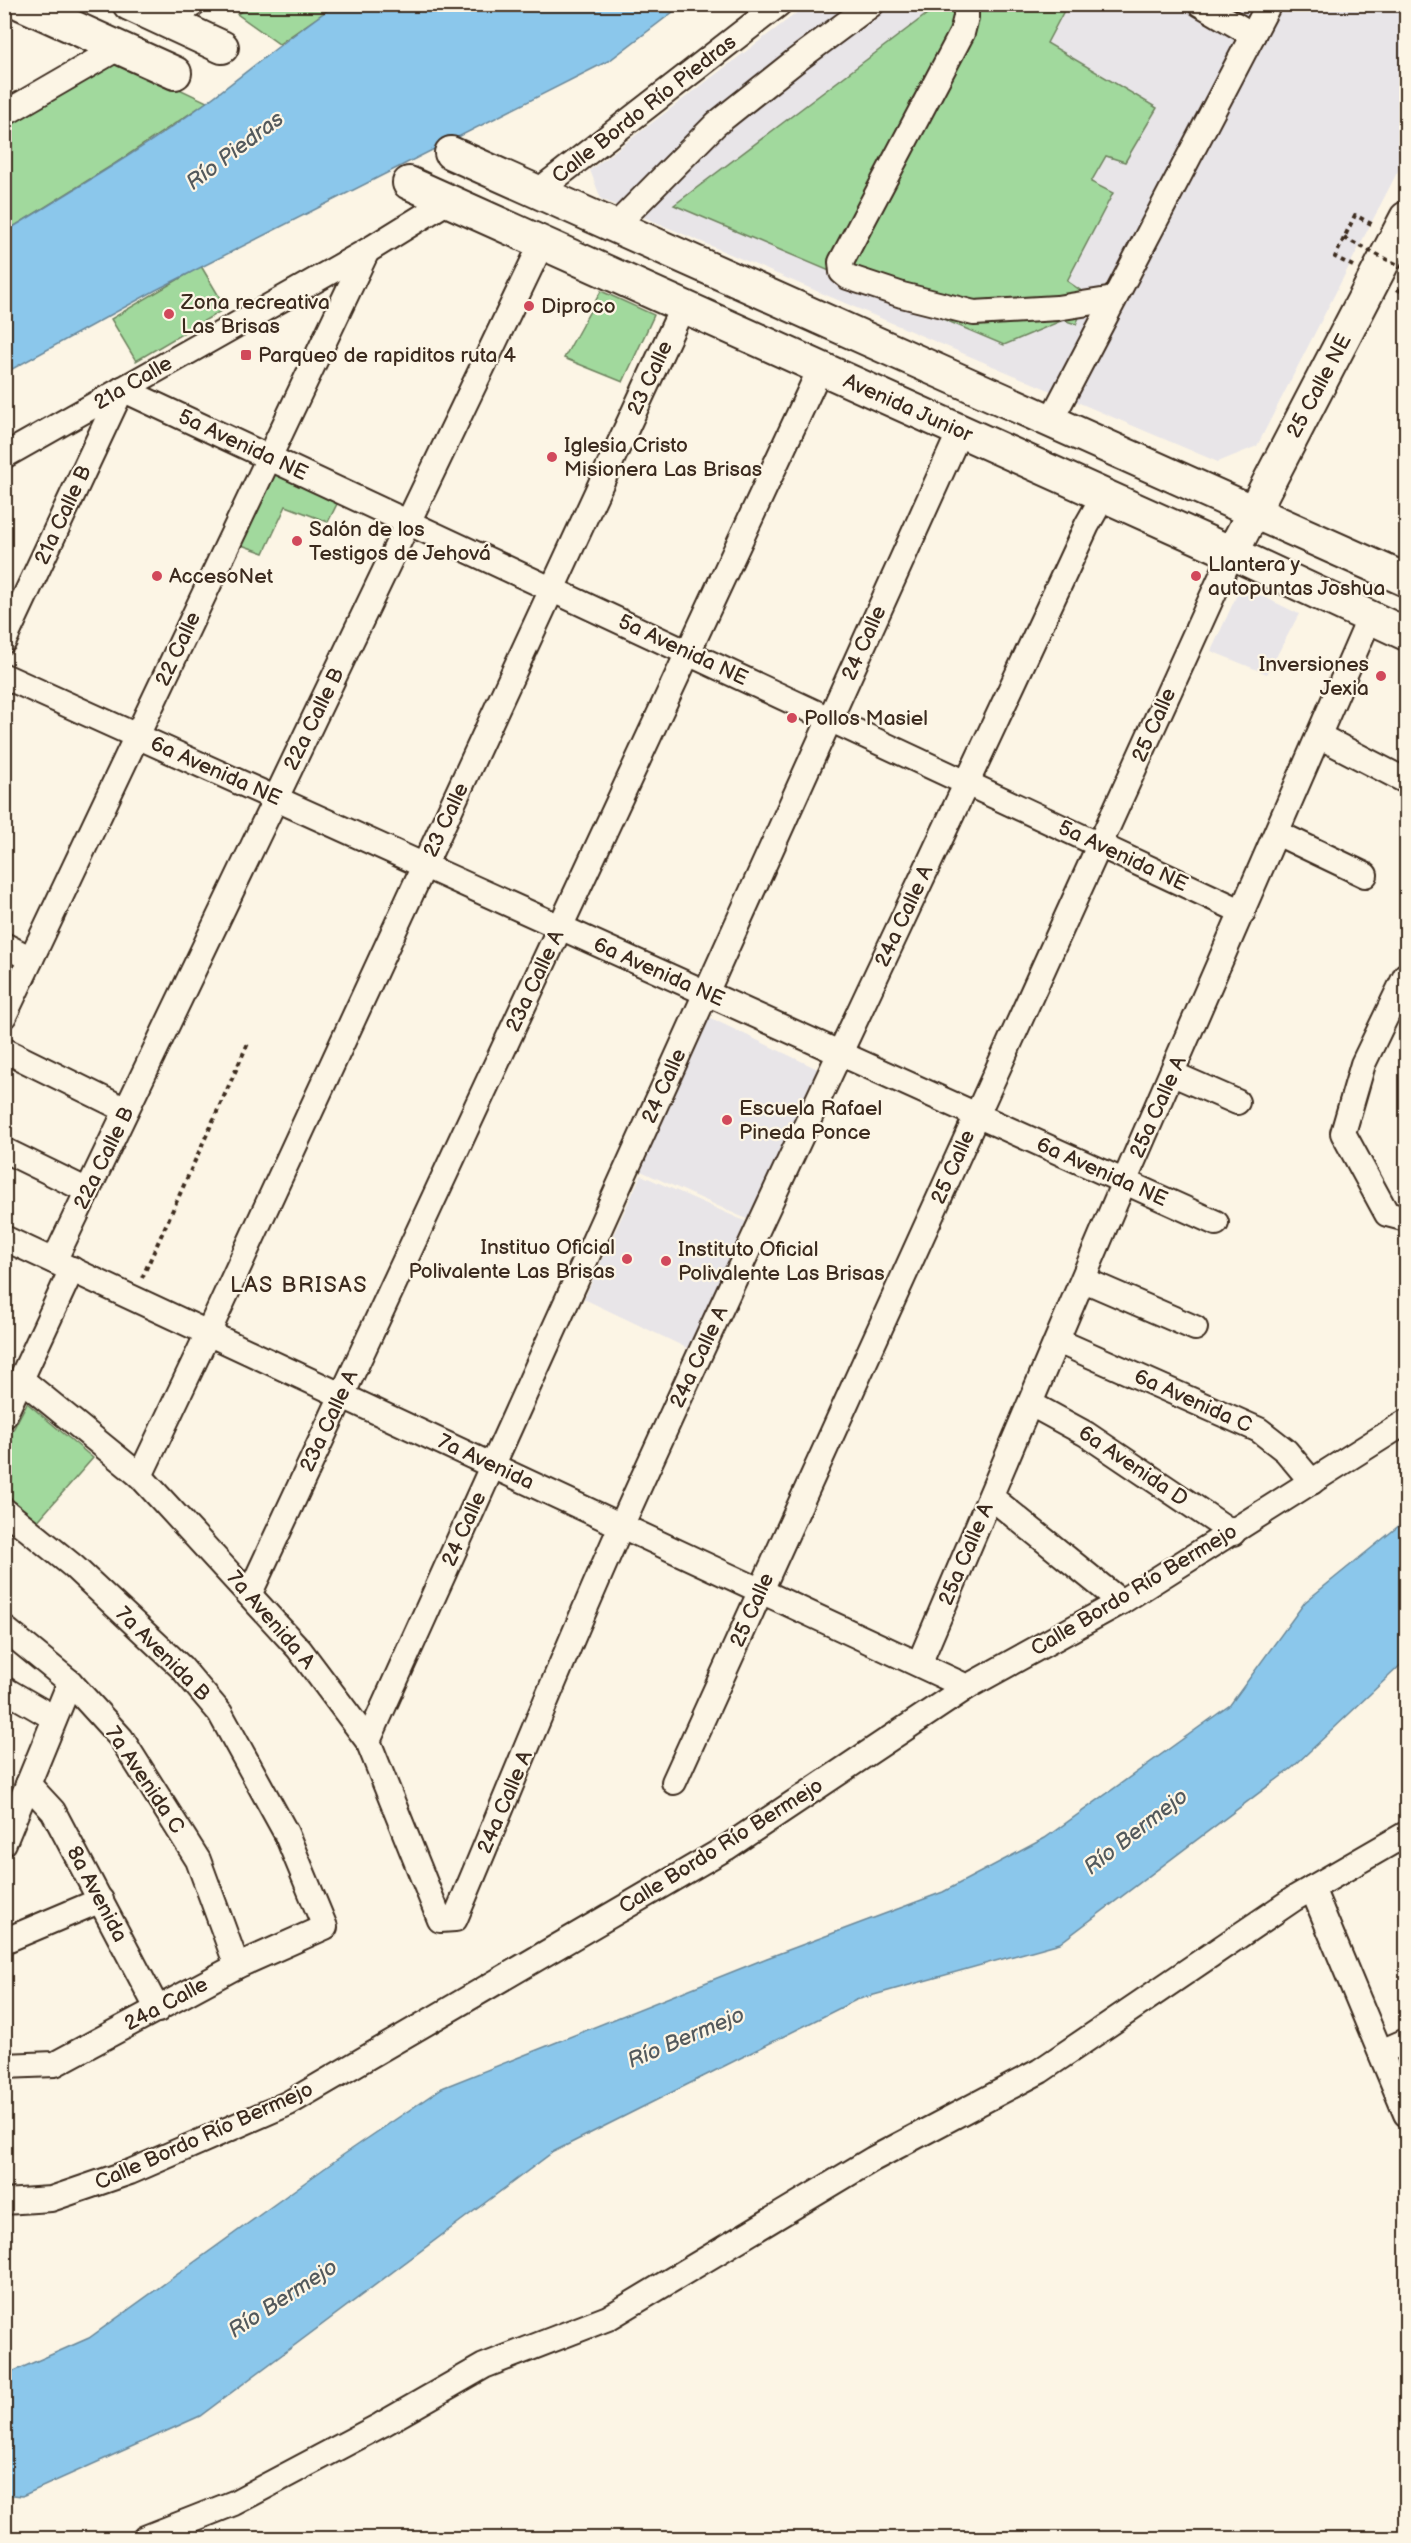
<svg xmlns="http://www.w3.org/2000/svg" width="1411" height="2543" font-family="'Balsamiq Sans',sans-serif">
	<style>
		.built { fill: #e8e5e8 }
		.green { fill: #a1d99d; stroke: #6e825e; stroke-width: 1.5 }
		.water { fill: #8bc7eb; stroke: #6b8899; stroke-width: 1.5 }
		.lines { fill: none; stroke-linecap: round; stroke-linejoin: round }
		.minor-casing { stroke: #3b2a1e; stroke-width: 28 }
		.major-casing { stroke: #3b2a1e; stroke-width: 36 }
		.path { stroke: #3b2a1e; stroke-width: 4; stroke-dasharray: 4.5 4.5; stroke-linecap: butt }
		.minor { stroke: #fcf5e5; stroke-width: 24 }
		.major { stroke: #fcf5e5; stroke-width: 32 }
		.path-bridge { stroke: #3b2a1e; stroke-width: 4; stroke-dasharray: 4.5 4.5; stroke-linecap: butt }
		.poi-dot { fill: #d1495b; stroke: #fcf5e5; stroke-width: 2 }
		.labels { text-anchor: middle; dominant-baseline: central; stroke-width: 4.5; stroke-linejoin: round; paint-order: stroke }
		.street-label { font-size: 21px; fill: #3b2a1e; stroke: #fcf5e5 }
		.poi-label { font-size: 21px; fill: #3b2a1e; stroke: #fcf5e5; text-anchor: start }
		.water-label { font-size: 22px; font-style: italic; fill: #53595c; stroke: #fcf5e5 }
		.neighbourhood-label { font-size: 22px; letter-spacing: 1.5px; fill: #3b2a1e; stroke: #fcf5e5 }
	</style>
	<rect width="100%" height="100%" fill="#fcf5e5"/>
	<filter id="ink" filterUnits="userSpaceOnUse"><feTurbulence type="fractalNoise" baseFrequency=".0167" numOctaves="2"/><feDisplacementMap in="SourceGraphic" scale="12" xChannelSelector="R" yChannelSelector="G"/><feConvolveMatrix kernelMatrix="1 2 1 2 8 2 1 2 1" color-interpolation-filters="sRGB"/></filter>
	<g filter="url(#ink)">
		<g class="built">
			<path d="M807,5H1406V155L1257,446L1218,462L601,199L590,170Z"/>
			<path d="M1241,586L1299,614L1267,674L1211,651Z"/>
			<path d="M704,1015L822,1071L751,1221L634,1168Z"/>
			<path d="M641,1175L749,1223L689,1349L584,1299Z"/>
		</g>
		<g class="green">
			<path d="M251,5H335L279,44L237,14Z"/>
			<path d="M939,5H1067L1047,43L1157,108L1125,162L1106,156L1091,182L1113,193L1067,281L1089,296L1076,324L1063,320L1004,345L674,205Z"/>
			<path d="M118,60L207,102L111,166L5,232V127Z"/>
			<path d="M201,266L226,308L136,361L111,319Z"/>
			<path d="M601,291L654,315L623,382L564,358Z"/>
			<path d="M267,469L338,502L328,522L286,506L264,553L233,542Z"/>
			<path d="M27,1403L93,1458L35,1524L5,1499L4,1447Z"/>
		</g>
		<g class="water">
			<path d="M335,5H682L610,60L156,290L5,373V232C73,190 144,149 208,101C251,69 291,35 335,5Z"/>
			<path d="M1406,1520V1660L1292,1768L1060,1943L856,2000L553,2152L200,2416L22,2496L5,2494V2375L89,2338L343,2155L442,2088L767,1958L943,1892L1045,1838L1230,1705L1305,1602Z"/>
		</g>
		<g class="lines">
			<defs>
				<g id="minor">
					<path d="M966,4V17L962,33L841,262L842,272L848,277L902,295L974,313L1057,308L1114,299"/>
					<path d="M1200,4L1253,35"/>
					<path d="M166,21L193,4"/>
					<path d="M4,114L118,48"/>
					<path d="M537,192L779,4"/>
					<path d="M615,226L716,124L794,62L872,4"/>
					<path d="M1051,420L1269,4"/>
					<path d="M4,456L367,251L448,201"/>
					<path d="M4,641L122,389L1243,912"/>
					<path d="M4,676L1216,1223"/>
					<path d="M1319,736L1406,781"/>
					<path d="M1277,833L1365,875"/>
					<path d="M4,945L31,959"/>
					<path d="M1406,975L1363,1064L1343,1133L1387,1214L1406,1219"/>
					<path d="M4,1016L367,251"/>
					<path d="M4,1050L126,1110"/>
					<path d="M1173,1074L1237,1102"/>
					<path d="M4,1150L88,1191"/>
					<path d="M4,1238L967,1687"/>
					<path d="M54,1261L542,243"/>
					<path d="M1084,1280L1195,1328"/>
					<path d="M1058,1341L1259,1430L1286,1451L1312,1482"/>
					<path d="M21,1379L140,1476L299,1649L368,1741L440,1920L455,1919C511,1787 564,1653 623,1522C774,1188 933,858 1087,525L1104,495"/>
					<path d="M1031,1404L1086,1434L1233,1533"/>
					<path d="M4,1416L72,1269"/>
					<path d="M140,1476L208,1333L683,306"/>
					<path d="M991,1497L1121,1602"/>
					<path d="M4,1510L73,1566L181,1667L220,1713L286,1833L325,1927L237,1966L55,2064L4,2066"/>
					<path d="M250,1593L820,369"/>
					<path d="M4,1628L70,1682L121,1738L198,1860L237,1966"/>
					<path d="M919,1664L1124,1182L1370,617"/>
					<path d="M4,1689L54,1718"/>
					<path d="M368,1741L960,431"/>
					<path d="M674,1782L1232,553"/>
					<path d="M28,1784L53,1811L158,2010"/>
					<path d="M4,1843L70,1682"/>
					<path d="M1312,1888L1406,2114"/>
					<path d="M4,1941L101,1900"/>
					<path d="M1381,2052L1406,2041"/>
					<path d="M4,2202L51,2199L130,2172L289,2103L726,1848L967,1687L1121,1602L1406,1422"/>
					<path d="M145,2538L234,2503L381,2425L484,2366L608,2318L873,2159L1040,2071L1295,1898L1406,1834"/>
				</g>
				<g id="major">
					<path d="M22,4L175,73"/>
					<path d="M129,4L222,47"/>
					<path d="M451,153L1406,580"/>
					<path d="M409,183L1232,553L1406,634"/>
					<path d="M1232,553L1406,218"/>
				</g>
			</defs>
			<use href="#minor" class="minor-casing"/>
			<use href="#major" class="major-casing"/>
			<g class="path">
				<path d="M1353,266L1335,257L1355,215L1375,226"/>
				<path d="M1397,289L1406,294"/>
				<path d="M142,1278L249,1041"/>
			</g>
			<use href="#minor" class="minor"/>
			<use href="#major" class="major"/>
			<path class="path-bridge" d="M1344,238L1406,269"/>
		</g>
	</g>
	<g class="poi-dot">
		<circle cx="529" cy="306" r="6"/>
		<circle cx="169" cy="314" r="6"/>
		<rect x="240" y="349" width="12" height="12" rx="3"/>
		<circle cx="552" cy="457" r="6"/>
		<circle cx="297" cy="541" r="6"/>
		<circle cx="157" cy="576" r="6"/>
		<circle cx="1196" cy="576" r="6"/>
		<circle cx="1381" cy="676" r="6"/>
		<circle cx="792" cy="718" r="6"/>
		<circle cx="727" cy="1120" r="6"/>
		<circle cx="627" cy="1259" r="6"/>
		<circle cx="666" cy="1261" r="6"/>
	</g>
	<g class="labels">
		<g class="street-label">
			<text transform="translate(644 109) rotate(-38)">Calle Bordo Río Piedras</text>
			<text transform="translate(650 378) rotate(-65)">23 Calle</text>
			<text transform="translate(133 383) rotate(-30)">21a Calle</text>
			<text transform="translate(1319 386) rotate(-62)">25 Calle NE</text>
			<text transform="translate(908 408) rotate(24)">Avenida Junior</text>
			<text transform="translate(243 445) rotate(25)">5a Avenida NE</text>
			<text transform="translate(63 515) rotate(-65)">21a Calle B</text>
			<text transform="translate(864 643) rotate(-66)">24 Calle</text>
			<text transform="translate(178 649) rotate(-65)">22 Calle</text>
			<text transform="translate(683 650) rotate(25)">5a Avenida NE</text>
			<text transform="translate(314 719) rotate(-64)">22a Calle B</text>
			<text transform="translate(1154 725) rotate(-66)">25 Calle</text>
			<text transform="translate(216 771) rotate(24)">6a Avenida NE</text>
			<text transform="translate(446 820) rotate(-65)">23 Calle</text>
			<text transform="translate(1123 856) rotate(25)">5a Avenida NE</text>
			<text transform="translate(904 916) rotate(-65)">24a Calle A</text>
			<text transform="translate(659 972) rotate(24)">6a Avenida NE</text>
			<text transform="translate(535 981) rotate(-65)">23a Calle A</text>
			<text transform="translate(664 1086) rotate(-66)">24 Calle</text>
			<text transform="translate(1158 1107) rotate(-66)">25a Calle A</text>
			<text transform="translate(104 1158) rotate(-64)">22a Calle B</text>
			<text transform="translate(953 1167) rotate(-66)">25 Calle</text>
			<text transform="translate(1102 1172) rotate(24)">6a Avenida NE</text>
			<text transform="translate(699 1357) rotate(-65)">24a Calle A</text>
			<text transform="translate(1193 1401) rotate(24)">6a Avenida C</text>
			<text transform="translate(329 1421) rotate(-65)">23a Calle A</text>
			<text transform="translate(486 1462) rotate(25)">7a Avenida</text>
			<text transform="translate(1133 1466) rotate(34)">6a Avenida D</text>
			<text transform="translate(464 1529) rotate(-66)">24 Calle</text>
			<text transform="translate(966 1554) rotate(-67)">25a Calle A</text>
			<text transform="translate(1134 1590) rotate(-31)">Calle Bordo Río Bermejo</text>
			<text transform="translate(752 1610) rotate(-66)">25 Calle</text>
			<text transform="translate(271 1620) rotate(49)">7a Avenida A</text>
			<text transform="translate(163 1654) rotate(45)">7a Avenida B</text>
			<text transform="translate(145 1780) rotate(56)">7a Avenida C</text>
			<text transform="translate(505 1802) rotate(-67)">24a Calle A</text>
			<text transform="translate(721 1846) rotate(-32)">Calle Bordo Río Bermejo</text>
			<text transform="translate(97 1894) rotate(62)">8a Avenida</text>
			<text transform="translate(166 2004) rotate(-28)">24a Calle</text>
			<text transform="translate(204 2136) rotate(-24)">Calle Bordo Río Bermejo</text>
		</g>
		<g class="poi-label">
			<text x="181" y="302">Zona recreativa<tspan x="181" dy="24">Las Brisas</tspan></text>
			<text x="541" y="306">Diproco</text>
			<text x="258" y="355">Parqueo de rapiditos ruta 4</text>
			<text x="564" y="445">Iglesia Cristo<tspan x="564" dy="24">Misionera Las Brisas</tspan></text>
			<text x="309" y="529">Salón de los<tspan x="309" dy="24">Testigos de Jehová</tspan></text>
			<text x="1208" y="564">Llantera y<tspan x="1208" dy="24">autopuntas Joshua</tspan></text>
			<text x="169" y="576">AccesoNet</text>
			<text x="1369" y="664" text-anchor="end">Inversiones<tspan x="1369" dy="24">Jexia</tspan></text>
			<text x="804" y="718">Pollos Masiel</text>
			<text x="739" y="1108">Escuela Rafael<tspan x="739" dy="24">Pineda Ponce</tspan></text>
			<text x="615" y="1247" text-anchor="end">Instituo Oficial<tspan x="615" dy="24">Polivalente Las Brisas</tspan></text>
			<text x="678" y="1249">Instituto Oficial<tspan x="678" dy="24">Polivalente Las Brisas</tspan></text>
		</g>
		<g class="water-label">
			<text transform="translate(235 151) rotate(-37)">Río Piedras</text>
			<text transform="translate(1136 1832) rotate(-38)">Río Bermejo</text>
			<text transform="translate(686 2038) rotate(-23)">Río Bermejo</text>
			<text transform="translate(283 2299) rotate(-33)">Río Bermejo</text>
		</g>
		<g class="neighbourhood-label">
			<text x="299" y="1285">LAS BRISAS</text>
		</g>
	</g>
	<rect width="1411" height="2543" fill="none" stroke="#fcf5e5" stroke-width="24"/>
	<rect x="12" y="12" width="1387" height="2519" fill="none" stroke="#3b2a1e" stroke-width="2" filter="url(#ink)"/>
</svg>
